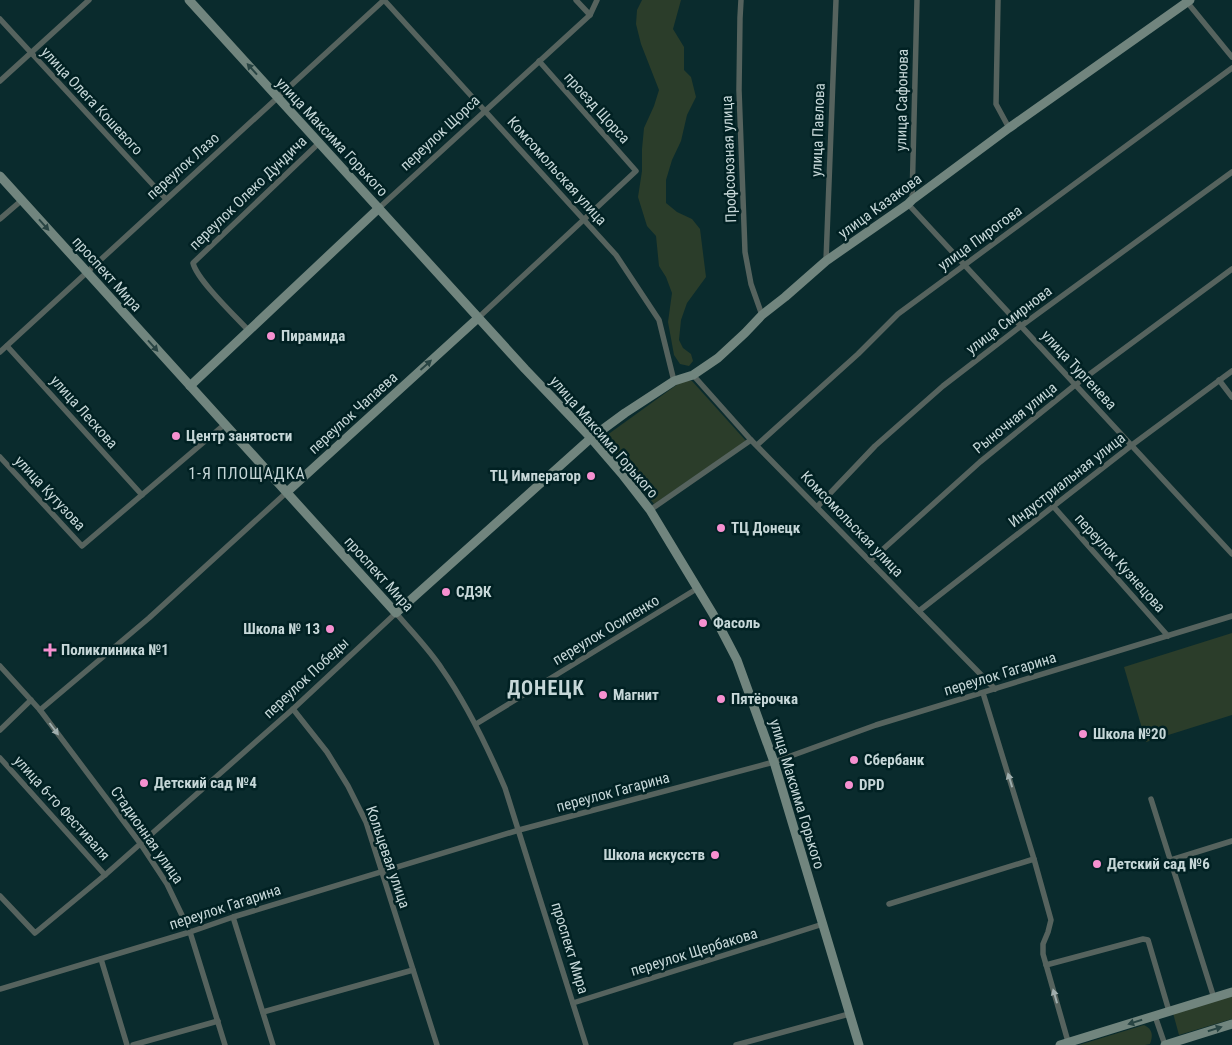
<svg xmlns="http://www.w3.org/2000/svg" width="1232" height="1045" font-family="'Roboto Condensed',sans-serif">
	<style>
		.green { fill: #2b3d2a }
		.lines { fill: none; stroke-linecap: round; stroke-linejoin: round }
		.street { stroke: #56635e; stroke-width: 5.5 }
		.secondary { stroke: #71857e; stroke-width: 9 }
		.oneway { fill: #284443 }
		.oneway2 { fill: #9faead }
		.poi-dot { fill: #f690d0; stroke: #012123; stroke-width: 2 }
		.labels { text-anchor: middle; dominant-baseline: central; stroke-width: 5; stroke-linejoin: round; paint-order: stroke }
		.street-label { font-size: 15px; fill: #c6d7d8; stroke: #012123 }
		.poi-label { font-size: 15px; font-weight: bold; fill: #c6d7d8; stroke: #012123; text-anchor: start }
		.neighbourhood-label { font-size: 16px; letter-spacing: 1px; fill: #c6d7d8; stroke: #012123 }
		.district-label { font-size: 20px; font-weight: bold; letter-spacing: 1px; fill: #c6d7d8; stroke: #012123 }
	</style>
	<rect width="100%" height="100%" fill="#0a2b2d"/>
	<g class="green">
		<path d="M642,0H681L673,29L684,47V70L691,77L696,97L687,115L681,141L672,160L666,180V203L677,212L692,219L700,229L706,277L687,303L681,320L679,340L683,348L691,354L693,361L689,366L680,364L674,355L668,322L672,293L666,277L659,266L656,236L647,226L638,197L642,171V149L644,128L654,106L659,90L641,44L636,24L637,10Z"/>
		<path d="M682,381H692L746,441L654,504L603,438Z"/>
		<path d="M1232,633V715L1146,742L1124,667Z"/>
		<path d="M1232,996V1019L1179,1035L1173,1013Z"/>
		<path d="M1144,1025C1153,1029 1153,1036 1150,1044L1145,1045H1079Z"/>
	</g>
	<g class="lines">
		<g class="street">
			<path d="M384,0L616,255L659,320L674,381"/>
			<path d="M576,0L590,15"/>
			<path d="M741,0L740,18L739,90L745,252L751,284L762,315"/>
			<path d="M998,0L996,104L1009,128"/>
			<path d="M1187,2L1232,57"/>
			<path d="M0,19L166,199"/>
			<path d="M0,81L89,0"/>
			<path d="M912,200L917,0"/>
			<path d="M908,204L1232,554"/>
			<path d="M379,208L590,15L597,0"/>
			<path d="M0,219L22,200"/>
			<path d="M826,261L836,0"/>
			<path d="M478,318L636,171L539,61"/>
			<path d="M249,331C236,317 197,280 193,263L319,143"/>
			<path d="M7,346L142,495"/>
			<path d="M0,352L384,0"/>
			<path d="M693,375L751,440L995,689"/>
			<path d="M1219,380L1232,397"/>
			<path d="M757,445L858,354L898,314L1232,68"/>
			<path d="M0,457L82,546L225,424"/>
			<path d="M1053,506L1168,636"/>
			<path d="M817,507L875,446L943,386L1021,326L1232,172"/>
			<path d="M650,510L751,440"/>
			<path d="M870,561L980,462L1075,385L1232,269"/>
			<path d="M919,611L1132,445L1232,371"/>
			<path d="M0,666L40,710L140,843L167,884L190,932L225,1045"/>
			<path d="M983,693L1034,859L1051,920L1048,932L1043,944V954L1069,1045"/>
			<path d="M293,709L327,752L348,786L366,822L437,1045"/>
			<path d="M40,710L149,618L287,492"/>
			<path d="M476,724L698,588"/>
			<path d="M0,730L31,700"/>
			<path d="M0,758L105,875"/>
			<path d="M1151,799L1214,998"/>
			<path d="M1171,860L1232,841"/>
			<path d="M0,896L35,933L105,875L293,709L396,613C411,631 429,649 442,669C468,706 487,746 505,788L586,1045"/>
			<path d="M889,904L1034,859"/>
			<path d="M233,917L273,1045"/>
			<path d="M101,959L127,1045"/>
			<path d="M1046,965L1143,939L1148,940L1169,1011"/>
			<path d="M0,989L190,932L233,917L519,830L774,762L876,725L1232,616"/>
			<path d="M573,1003L823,924"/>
			<path d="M263,1012L413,970"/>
			<path d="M1155,1016L1165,1045"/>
			<path d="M133,1045L218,1021"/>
			<path d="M736,1045L849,1014"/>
		</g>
		<g class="secondary">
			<path d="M189,0L525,369L591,438L622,474L650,510L713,614L737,660L774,762L859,1045"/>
			<path d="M0,176L396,613L591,438L625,413L674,381L693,375L718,358L745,333L762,315L785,297L826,261L908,204L912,200L1009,128L1190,0"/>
			<path d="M190,386L379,208"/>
			<path d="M287,492L478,318"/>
			<path d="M1060,1045L1232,992"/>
			<path d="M1165,1045L1232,1024"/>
		</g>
	</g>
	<defs><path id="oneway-solid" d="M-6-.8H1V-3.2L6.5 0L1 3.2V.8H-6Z" transform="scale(1.25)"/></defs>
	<g class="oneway">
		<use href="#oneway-solid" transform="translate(252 69) rotate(-132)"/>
		<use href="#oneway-solid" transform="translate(44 225) rotate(48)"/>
		<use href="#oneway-solid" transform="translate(153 346) rotate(48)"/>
		<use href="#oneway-solid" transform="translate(426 365) rotate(-42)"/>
		<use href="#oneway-solid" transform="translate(1135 1022) rotate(163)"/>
		<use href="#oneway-solid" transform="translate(1215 1029) rotate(-17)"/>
	</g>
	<g class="oneway2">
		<use href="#oneway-solid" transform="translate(54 729) rotate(53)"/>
		<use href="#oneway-solid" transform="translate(1010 780) rotate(-107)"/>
		<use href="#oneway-solid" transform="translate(1055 996) rotate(-106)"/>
	</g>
	<g class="poi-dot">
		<circle cx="271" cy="336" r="5"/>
		<circle cx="176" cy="436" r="5"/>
		<circle cx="591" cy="476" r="5"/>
		<circle cx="721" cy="528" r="5"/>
		<circle cx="446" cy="592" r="5"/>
		<circle cx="703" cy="623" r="5"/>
		<circle cx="330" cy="629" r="5"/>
		<path d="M47.5 642.5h5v5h5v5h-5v5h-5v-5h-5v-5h5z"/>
		<circle cx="603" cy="695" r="5"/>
		<circle cx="721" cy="699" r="5"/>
		<circle cx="1083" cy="734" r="5"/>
		<circle cx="854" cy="760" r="5"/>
		<circle cx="144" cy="783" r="5"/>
		<circle cx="849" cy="785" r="5"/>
		<circle cx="715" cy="855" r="5"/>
		<circle cx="1097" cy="864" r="5"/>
	</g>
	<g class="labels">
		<g class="street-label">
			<text transform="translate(902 100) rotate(-89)">улица Сафонова</text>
			<text transform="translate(92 101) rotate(47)">улица Олега Кошевого</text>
			<text transform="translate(597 108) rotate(48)">проезд Щорса</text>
			<text transform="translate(818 130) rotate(-88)">улица Павлова</text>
			<text transform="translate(440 133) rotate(-43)">переулок Щорса</text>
			<text transform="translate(332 137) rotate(47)">улица Максима Горького</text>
			<text transform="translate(729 159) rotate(-92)">Профсоюзная улица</text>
			<text transform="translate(183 166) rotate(-42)">переулок Лазо</text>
			<text transform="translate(557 171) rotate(48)">Комсомольская улица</text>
			<text transform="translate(248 193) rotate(-44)">переулок Олеко Дундича</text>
			<text transform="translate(880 206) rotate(-36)">улица Казакова</text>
			<text transform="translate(980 238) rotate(-36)">улица Пирогова</text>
			<text transform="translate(107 274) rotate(48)">проспект Мира</text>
			<text transform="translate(1009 320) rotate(-37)">улица Смирнова</text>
			<text transform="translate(1079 370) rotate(47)">улица Тургенева</text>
			<text transform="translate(84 412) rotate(48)">улица Лескова</text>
			<text transform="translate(353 413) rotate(-42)">переулок Чапаева</text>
			<text transform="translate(1015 418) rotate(-39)">Рыночная улица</text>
			<text transform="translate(604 437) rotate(49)">улица Максима Горького</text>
			<text transform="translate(1067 480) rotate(-38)">Индустриальная улица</text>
			<text transform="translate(50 493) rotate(47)">улица Кутузова</text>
			<text transform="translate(852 524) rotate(46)">Комсомольская улица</text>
			<text transform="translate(1120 563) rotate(48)">переулок Кузнецова</text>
			<text transform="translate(379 574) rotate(48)">проспект Мира</text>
			<text transform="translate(606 630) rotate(-31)">переулок Осипенко</text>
			<text transform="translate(1000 674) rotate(-17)">переулок Гагарина</text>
			<text transform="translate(306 678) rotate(-43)">переулок Победы</text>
			<text transform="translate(613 792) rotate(-15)">переулок Гагарина</text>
			<text transform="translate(797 794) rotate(73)">улица Максима Горького</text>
			<text transform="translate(62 808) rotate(48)">улица 6-го Фестиваля</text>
			<text transform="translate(147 835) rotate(55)">Стадионная улица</text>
			<text transform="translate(388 857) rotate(71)">Кольцевая улица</text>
			<text transform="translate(225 907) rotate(-18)">переулок Гагарина</text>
			<text transform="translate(570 948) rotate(73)">проспект Мира</text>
			<text transform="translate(694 952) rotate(-17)">переулок Щербакова</text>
		</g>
		<g class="poi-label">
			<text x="281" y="336">Пирамида</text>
			<text x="186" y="436">Центр занятости</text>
			<text x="581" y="476" text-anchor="end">ТЦ Император</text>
			<text x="731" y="528">ТЦ Донецк</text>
			<text x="456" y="592">СДЭК</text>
			<text x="713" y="623">Фасоль</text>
			<text x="320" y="629" text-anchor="end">Школа № 13</text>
			<text x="61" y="650">Поликлиника №1</text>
			<text x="613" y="695">Магнит</text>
			<text x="731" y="699">Пятёрочка</text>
			<text x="1093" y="734">Школа №20</text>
			<text x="864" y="760">Сбербанк</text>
			<text x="154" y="783">Детский сад №4</text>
			<text x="859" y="785">DPD</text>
			<text x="705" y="855" text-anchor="end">Школа искусств</text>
			<text x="1107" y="864">Детский сад №6</text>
		</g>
		<g class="neighbourhood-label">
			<text x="247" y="473">1-Я ПЛОЩАДКА</text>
		</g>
		<g class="district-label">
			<text x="546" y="688">ДОНЕЦК</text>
		</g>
	</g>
</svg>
